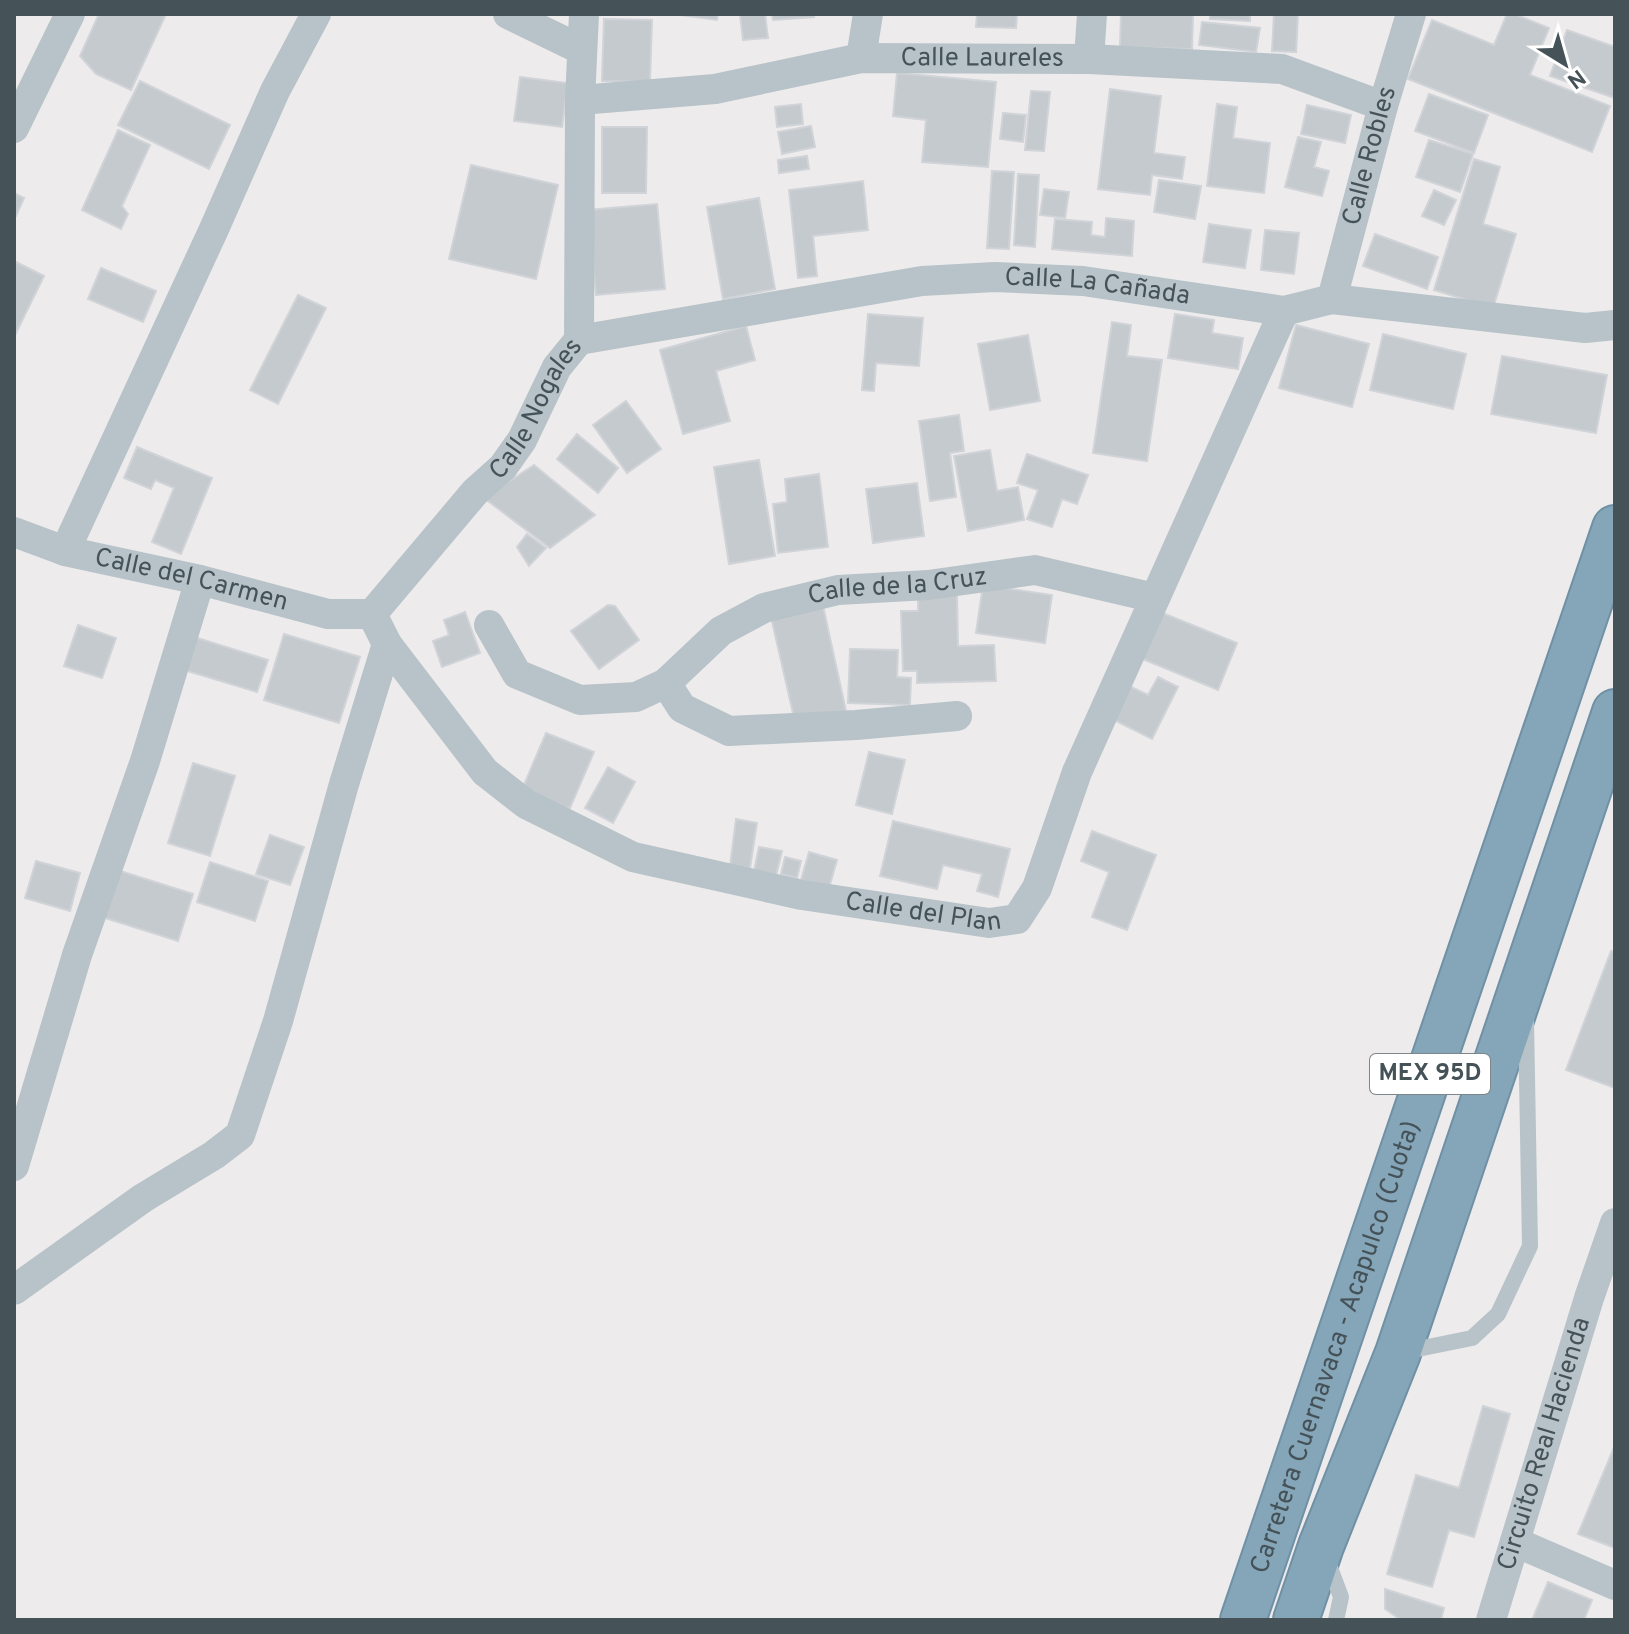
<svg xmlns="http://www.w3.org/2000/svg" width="1629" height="1634" font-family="Overpass,sans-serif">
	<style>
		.building { fill: #c5cace; stroke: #d0d3d7; stroke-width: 2 }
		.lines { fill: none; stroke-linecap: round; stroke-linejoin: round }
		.motorway-casing { stroke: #7091a5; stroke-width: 48 }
		.service { stroke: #b7c3c8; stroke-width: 16 }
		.minor { stroke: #b7c3c8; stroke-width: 30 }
		.motorway { stroke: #85a6b9; stroke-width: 44 }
		.labels { text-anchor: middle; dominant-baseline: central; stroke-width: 8; stroke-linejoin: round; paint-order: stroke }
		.shield { fill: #fff; stroke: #7d868a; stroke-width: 2 }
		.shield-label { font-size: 24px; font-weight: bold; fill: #455258 }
		.street-label { font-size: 26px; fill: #455258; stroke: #fff }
	</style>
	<rect width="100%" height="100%" fill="#eeebec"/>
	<g class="building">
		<path d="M99,14H166L131,90L96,74L80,56Z"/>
		<path d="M673,14H718L717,20Z"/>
		<path d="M740,14H765L768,38L743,40Z"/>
		<path d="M772,14H813L814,17L773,20Z"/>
		<path d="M977,14H1017L1016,28L976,27Z"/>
		<path d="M1121,14H1193L1192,49L1120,47Z"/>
		<path d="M1210,14H1250V21L1210,19Z"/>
		<path d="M1274,14H1298L1296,52L1272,51Z"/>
		<path d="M1507,14H1514L1549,28L1530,75L1610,106L1592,152L1408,79L1432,20L1494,45Z"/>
		<path d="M604,19L652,20L650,82L602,81Z"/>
		<path d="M1202,22L1260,28L1256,52L1199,45Z"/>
		<path d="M1567,30L1615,47V98L1550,76Z"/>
		<path d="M897,73L996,82L988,167L922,162L926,120L893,116Z"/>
		<path d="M520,77L568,83L562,127L514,121Z"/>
		<path d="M140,81L230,125L209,169L118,125Z"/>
		<path d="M1110,89L1161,96L1154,153L1185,157L1182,179L1152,175L1150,195L1098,189Z"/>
		<path d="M1031,91L1050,92L1044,151L1025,150Z"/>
		<path d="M1429,94L1488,115L1474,153L1415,131Z"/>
		<path d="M801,104L803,124L777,127L775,107Z"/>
		<path d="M1217,104L1237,107L1233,138L1270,143L1264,193L1207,186Z"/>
		<path d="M1307,105L1351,115L1345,143L1301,134Z"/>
		<path d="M1003,113L1026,115L1023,142L1000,139Z"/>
		<path d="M811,126L815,147L782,154L778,132Z"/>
		<path d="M602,127H647L646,193H602Z"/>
		<path d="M118,130L150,145L122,206L128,214L121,229L82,210Z"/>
		<path d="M1298,137L1321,142L1314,167L1329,171L1322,196L1285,187Z"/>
		<path d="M1429,140L1473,154L1460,192L1416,177Z"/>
		<path d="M807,156L809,169L779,173L778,160Z"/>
		<path d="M1474,159L1500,167L1483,224L1516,234L1493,308L1434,290Z"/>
		<path d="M471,165L558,185L536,279L449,259Z"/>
		<path d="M992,171L1014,172L1009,249L987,248Z"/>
		<path d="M1018,174L1039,175L1035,247L1014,245Z"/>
		<path d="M1159,180L1201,186L1195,219L1154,212Z"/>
		<path d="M863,181L868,230L813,236L817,276L798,278L789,190Z"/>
		<path d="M1044,189L1069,192L1065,218L1040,215Z"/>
		<path d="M1434,190L1456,200L1444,225L1422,216Z"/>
		<path d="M14,193L24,198L16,216H14Z"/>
		<path d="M759,198L775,289L723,299L707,207Z"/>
		<path d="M657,204L665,289L596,295L588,210Z"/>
		<path d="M1106,218L1134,221L1132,256L1052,249L1055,219L1092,222L1091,235L1105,237Z"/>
		<path d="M1209,224L1251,230L1245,268L1203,262Z"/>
		<path d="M1265,230L1299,233L1294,274L1261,270Z"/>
		<path d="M1375,234L1438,257L1427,289L1363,266Z"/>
		<path d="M14,261L44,276L14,337Z"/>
		<path d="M101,268L156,291L143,322L88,299Z"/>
		<path d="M298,295L326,308L278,404L250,390Z"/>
		<path d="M868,314L923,318L919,366L876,363L874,391L862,390Z"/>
		<path d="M1175,314L1214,320L1212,333L1243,338L1238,369L1168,358Z"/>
		<path d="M1112,322L1131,325L1127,356L1162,360L1147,461L1093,453Z"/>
		<path d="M1296,325L1369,344L1352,407L1279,388Z"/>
		<path d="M746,326L755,360L716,371L730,421L683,434L660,350Z"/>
		<path d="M1383,334L1466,354L1453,409L1370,390Z"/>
		<path d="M1028,335L1040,401L990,410L978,344Z"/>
		<path d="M1502,356L1607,375L1596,433L1491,414Z"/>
		<path d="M626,401L661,449L627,473L593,425Z"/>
		<path d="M959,415L964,451L950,453L956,497L930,501L919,421Z"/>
		<path d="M577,434L618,468L598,493L557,459Z"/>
		<path d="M137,447L212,478L181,554L152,542L174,488L155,480L151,489L124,478Z"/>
		<path d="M990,450L997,491L1018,487L1024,520L968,531L954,456Z"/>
		<path d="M1027,454L1088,475L1077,504L1062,499L1052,527L1027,519L1038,490L1017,483Z"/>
		<path d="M759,460L775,556L729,564L714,467Z"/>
		<path d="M534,465L595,515L550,548L484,498Z"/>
		<path d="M819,474L828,547L778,553L773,504L787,502L785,479Z"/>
		<path d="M917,483L924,536L873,543L866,489Z"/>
		<path d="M527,534L546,548L529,566L517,547Z"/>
		<path d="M983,585L1052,595L1045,643L976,633Z"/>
		<path d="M957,595L958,646L994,645L996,681L917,683V671H903L901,611H918V596Z"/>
		<path d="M608,605L615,606L639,640L599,669L571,631Z"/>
		<path d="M823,606L846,711L795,722L771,617Z"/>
		<path d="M465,612L480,653L442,667L433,641L449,635L444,620Z"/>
		<path d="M1160,612L1237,643L1218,690L1140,658Z"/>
		<path d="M78,625L116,638L102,678L64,666Z"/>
		<path d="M284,634L360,657L339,723L264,700Z"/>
		<path d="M191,636L268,660L257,692L181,669Z"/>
		<path d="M850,649L898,650L897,677L911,678L910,705L848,703Z"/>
		<path d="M1158,677L1178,687L1152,739L1106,716L1123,683L1148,695Z"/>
		<path d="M546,733L594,752L570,808L557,807L521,792Z"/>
		<path d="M869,752L905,760L892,814L856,805Z"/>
		<path d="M193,763L235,776L210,856L168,843Z"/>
		<path d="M608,767L635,782L613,823L585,808Z"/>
		<path d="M736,819L757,823L750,868L730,866Z"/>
		<path d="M893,821L1010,849L998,897L977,891L982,874L943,865L937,889L880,876Z"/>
		<path d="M1092,831L1156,855L1127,930L1092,917L1109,872L1081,861Z"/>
		<path d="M270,835L304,847L290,885L256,874Z"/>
		<path d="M759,847L782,851L776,876L754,871Z"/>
		<path d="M809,852L837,860L829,888L801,880Z"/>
		<path d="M785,857L801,861L797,878L781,874Z"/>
		<path d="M36,861L80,873L70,911L25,898Z"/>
		<path d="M210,862L268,881L255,921L197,902Z"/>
		<path d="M114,869L193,894L178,941L99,916Z"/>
		<path d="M1611,951L1615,952V1088L1566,1070Z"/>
		<path d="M1483,1406L1510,1414L1474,1537L1449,1530L1432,1587L1387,1574L1416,1475L1459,1488Z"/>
		<path d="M1615,1445V1548L1578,1534Z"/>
		<path d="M1548,1582L1592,1600L1584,1620H1532Z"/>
		<path d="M1385,1589L1444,1608L1441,1620H1401L1385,1609Z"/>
	</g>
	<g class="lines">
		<defs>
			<g id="motorway">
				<path id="s9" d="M1243,1620L1615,528"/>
				<path d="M1296,1620L1321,1546L1398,1353L1615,712"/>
			</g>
		</defs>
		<use href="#motorway" class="motorway-casing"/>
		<g class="service">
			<path d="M1403,1352L1472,1338L1498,1314L1530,1246L1526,1021"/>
			<path d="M1326,1557L1341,1597L1336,1620"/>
		</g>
		<g class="minor">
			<path d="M508,14L582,50"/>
			<path d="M861,58L868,14"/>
			<path d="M1089,59L1092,14"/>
			<path id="s1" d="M580,100L715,89L861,58L1089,59L1282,69L1383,106"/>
			<path d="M14,128L70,14"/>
			<path id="s2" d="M1332,299L1383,106L1411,14"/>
			<path id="s3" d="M579,340L922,281L995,277L1083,281L1284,311L1332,299L1585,328L1615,325"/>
			<path id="s4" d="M14,532L65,551L200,580L328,614H372"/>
			<path d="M65,551L214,229L275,91L316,14"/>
			<path id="s5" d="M372,614L387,644L485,772L526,804L633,857L802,895L989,923L1017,919L1037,888L1077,772L1284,311"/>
			<path id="s6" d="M372,614L475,492L503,467L522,440L557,367L579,340L580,100L584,14"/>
			<path id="s7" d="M489,625L517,674L580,700L636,697L666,683L721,631L764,608L838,590L928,585L1035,570L1155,598"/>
			<path d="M666,683L682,708L729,731L856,725L957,716"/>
			<path d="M14,1166L77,955L145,761L200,580"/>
			<path d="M14,1290L143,1198L214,1155L240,1135L278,1021L344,784L387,644"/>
			<path d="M1515,1542L1615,1585"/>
			<path id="s8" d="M1491,1620L1589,1298L1615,1223"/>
		</g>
		<use href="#motorway" class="motorway"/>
	</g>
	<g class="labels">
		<rect class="shield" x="1370" y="1054" width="120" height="40" rx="6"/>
		<g class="shield-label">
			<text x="1430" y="1074">MEX 95D</text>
		</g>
		<g class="street-label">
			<text stroke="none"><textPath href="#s1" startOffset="406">Calle Laureles</textPath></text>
			<text stroke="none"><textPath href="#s2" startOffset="148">Calle Robles</textPath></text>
			<text stroke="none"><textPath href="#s3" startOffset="524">Calle La Cañada</textPath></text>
			<text stroke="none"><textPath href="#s6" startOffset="264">Calle Nogales</textPath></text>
			<text stroke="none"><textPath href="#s4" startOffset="184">Calle del Carmen</textPath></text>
			<text stroke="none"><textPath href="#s7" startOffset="474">Calle de la Cruz</textPath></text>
			<text stroke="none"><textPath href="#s5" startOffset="662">Calle del Plan</textPath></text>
			<text stroke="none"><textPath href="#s9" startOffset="288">Carretera Cuernavaca - Acapulco (Cuota)</textPath></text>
			<text stroke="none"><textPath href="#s8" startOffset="184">Circuito Real Hacienda</textPath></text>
		</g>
	</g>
	<rect width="1629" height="1634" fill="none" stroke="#455258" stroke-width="32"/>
	<g transform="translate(1565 64) rotate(143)" stroke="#ffffff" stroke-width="6" paint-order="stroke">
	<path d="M0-6L14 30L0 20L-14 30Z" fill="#455258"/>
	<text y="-12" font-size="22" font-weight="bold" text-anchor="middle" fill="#455258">N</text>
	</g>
</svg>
